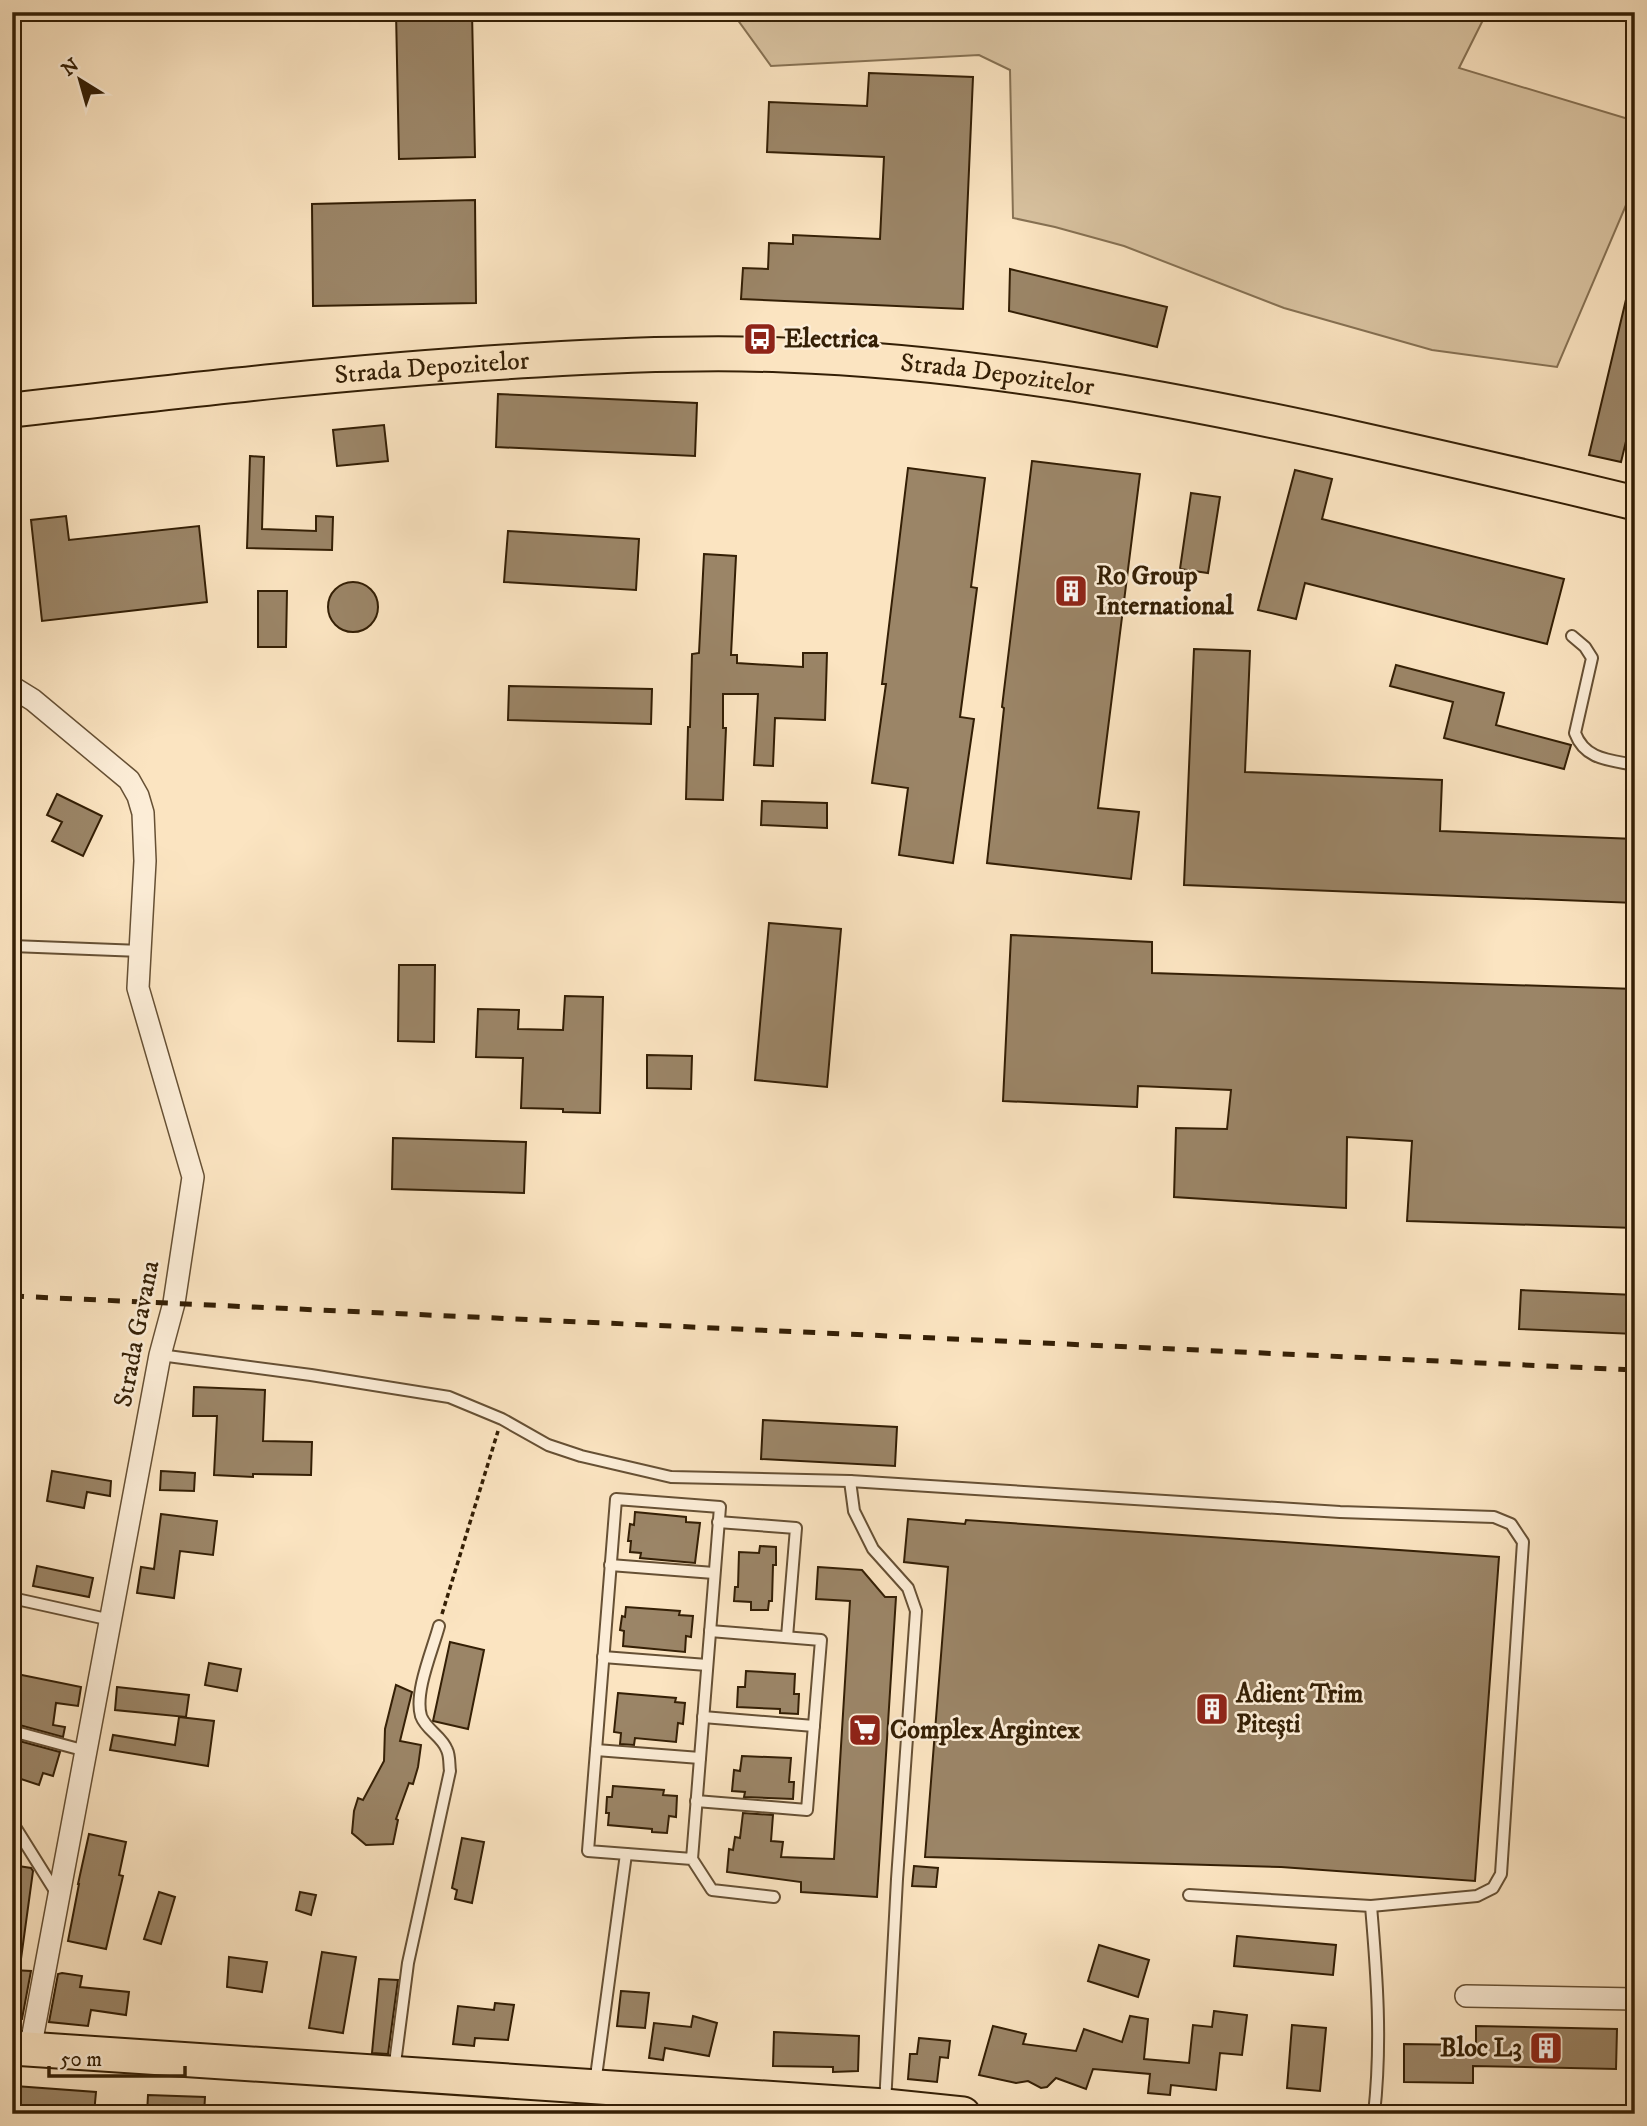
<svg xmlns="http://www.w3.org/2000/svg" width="1647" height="2126" font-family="'IM FELL DW Pica',serif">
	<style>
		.green { fill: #d9c3a1; stroke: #867153; stroke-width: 2 }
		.building { fill: #9b8567; stroke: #341f05; stroke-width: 2 }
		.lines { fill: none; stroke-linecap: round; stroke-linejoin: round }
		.lane-casing { stroke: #665034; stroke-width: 14 }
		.street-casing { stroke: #665034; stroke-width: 24 }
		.primary-casing { stroke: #341f05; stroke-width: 37 }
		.path { stroke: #341f05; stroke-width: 3.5; stroke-dasharray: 5 3.5; stroke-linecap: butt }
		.lane { stroke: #fcedd7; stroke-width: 10 }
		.street { stroke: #fcedd7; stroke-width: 21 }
		.primary { stroke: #fbe4c1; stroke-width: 33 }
		.rail { stroke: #341f05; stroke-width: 5; stroke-dasharray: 12 12; stroke-linecap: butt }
		.labels { text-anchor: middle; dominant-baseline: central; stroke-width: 5; stroke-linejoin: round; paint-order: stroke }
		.poi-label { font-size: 26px; font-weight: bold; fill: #341f05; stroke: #fcedd7; text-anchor: start }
		.street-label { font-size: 26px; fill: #341f05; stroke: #fcedd7 }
	</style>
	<rect width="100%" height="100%" fill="#fbe4c1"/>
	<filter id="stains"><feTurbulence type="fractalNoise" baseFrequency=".00286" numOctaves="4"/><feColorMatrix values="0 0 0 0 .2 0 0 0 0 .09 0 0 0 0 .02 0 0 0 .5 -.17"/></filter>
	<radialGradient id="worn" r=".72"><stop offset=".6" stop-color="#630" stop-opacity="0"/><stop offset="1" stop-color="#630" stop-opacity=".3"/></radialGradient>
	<path class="green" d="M732,12H1487L1459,68L1635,121V184L1557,367L1432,350L1284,308L1124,246L1055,227L1013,218L1010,70L979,55L771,66Z"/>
	<g class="building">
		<path d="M396,12H472L475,157L399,159Z"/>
		<path d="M869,73L973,77L963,309L741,299L743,268L768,269L769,243L793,244V235L880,239L884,157L767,152L769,102L867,106Z"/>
		<path d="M475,200L476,303L313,306L312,204Z"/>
		<path d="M1010,269L1167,307L1157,347L1009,311Z"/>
		<path d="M1629,287L1635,288V404L1621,462L1589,455Z"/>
		<path d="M498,394L697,403L695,456L496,447Z"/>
		<path d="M384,425L388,461L337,466L333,430Z"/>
		<path d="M250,456L264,457L262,529L316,531V516L333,517L332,550L247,548Z"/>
		<path d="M1032,461L1140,474L1098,808L1139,812L1131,879L987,863L1004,708L1002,707Z"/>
		<path d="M908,468L985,478L971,587L977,588L960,717L974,719L953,863L899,855L908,788L872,783L886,684H882Z"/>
		<path d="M1295,470L1332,479L1322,519L1564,579L1547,644L1305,583L1296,619L1258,610Z"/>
		<path d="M1191,493L1220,497L1208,573L1180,569Z"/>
		<path d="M66,516L69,540L199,526L207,602L42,621L31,520Z"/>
		<path d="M508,531L639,539L636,590L504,582Z"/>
		<path d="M704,554L736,556L731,655H737V663L803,667V653H827L825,720L775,718L773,766L754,765L758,694H723V728H726L723,800L686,799L688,727H690L692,654L699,653Z"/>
		<circle cx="353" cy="607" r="25"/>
		<path d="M258,591H287L286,647H258Z"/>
		<path d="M1194,649L1250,651L1245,772L1442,780L1440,831L1635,839V903L1184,885Z"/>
		<path d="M1396,665L1504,693L1496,725L1571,745L1564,769L1444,738L1453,702L1390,686Z"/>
		<path d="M509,686L652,689L651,724L508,720Z"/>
		<path d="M57,794L102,816L83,856L52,841L62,822L47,815Z"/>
		<path d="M762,801L827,803V828L761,825Z"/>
		<path d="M769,923L841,929L827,1087L755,1080Z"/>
		<path d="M1011,935L1152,942V973L1635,989V1228L1407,1221L1412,1141L1347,1137L1346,1208L1174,1197L1176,1128L1227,1129L1231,1090L1138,1086L1137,1107L1003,1101Z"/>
		<path d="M399,965H435L434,1042L398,1041Z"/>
		<path d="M565,996L603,997L600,1113L563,1112V1109L521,1108L523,1058L476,1057L478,1009L519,1010L518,1029L563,1030Z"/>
		<path d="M647,1055L692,1056L691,1089L647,1088Z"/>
		<path d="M393,1138L526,1142L524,1193L392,1189Z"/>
		<path d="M1521,1290L1635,1295V1334L1519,1329Z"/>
		<path d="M194,1387L265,1390L263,1441L312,1442L311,1475L253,1474V1477L214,1475L217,1416H193Z"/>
		<path d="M763,1420L897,1427L895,1466L761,1459Z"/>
		<path d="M52,1471L111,1481L110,1496L87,1492L84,1508L47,1501Z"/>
		<path d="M161,1471L195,1473L194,1491L160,1490Z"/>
		<path d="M635,1512L686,1517V1522L700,1523L695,1563L640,1558L641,1553L630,1552L631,1541H628L630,1524L634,1525Z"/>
		<path d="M161,1514L217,1521L213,1555L180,1551L174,1598L137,1593L141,1567L154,1569Z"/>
		<path d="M908,1519L965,1524L966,1520L1499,1557L1475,1881L1281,1867L925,1857L948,1567L904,1562Z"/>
		<path d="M760,1546L776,1547V1565H773L772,1601H769L768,1610H751V1602L734,1601L735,1587H738L739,1552L759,1553Z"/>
		<path d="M37,1566L93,1578L89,1597L33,1586Z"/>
		<path d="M818,1567L862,1570L885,1597H896L877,1897L801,1892V1882L727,1872L729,1849L733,1850L735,1837L740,1838L743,1813L773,1815L771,1841L783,1842L781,1857L834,1859L850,1601L816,1599Z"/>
		<path d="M626,1607L680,1611L679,1615L693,1616L691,1637L686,1636L685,1652L623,1646L624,1631L620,1630L622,1616L625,1617Z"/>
		<path d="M450,1642L484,1650L468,1729L433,1721Z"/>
		<path d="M209,1663L241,1669L237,1691L205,1685Z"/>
		<path d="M746,1671L795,1674L794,1694H799L798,1714L780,1713V1709L737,1707L738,1687H745Z"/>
		<path d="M12,1673L81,1687L78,1706L56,1703L53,1725L65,1727L63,1737L12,1723Z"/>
		<path d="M396,1685L412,1692L400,1741L421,1745L418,1767L413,1784L409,1783L396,1819L398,1820L393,1844L366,1845L352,1833L354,1811L358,1798L363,1800L384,1761L385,1729Z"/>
		<path d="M117,1687L189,1695L186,1717L115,1710Z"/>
		<path d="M618,1693L676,1698L675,1702L685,1703L683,1724L678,1723L676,1742L635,1738L634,1745L620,1744L621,1733L614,1732Z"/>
		<path d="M179,1717L214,1721L208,1766L110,1750L113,1735L175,1745Z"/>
		<path d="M12,1739L60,1752L53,1776L43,1773L39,1785L12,1776Z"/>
		<path d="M742,1756L791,1758L789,1782H794L793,1799L744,1797L745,1792L732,1791L734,1770L740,1771Z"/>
		<path d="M613,1786L664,1790L663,1795L677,1796L676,1817L669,1816L667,1833L652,1832V1829L608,1825L609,1813H606L607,1797H612Z"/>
		<path d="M89,1834L126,1842L119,1875L123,1876L106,1949L68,1941L79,1884H78Z"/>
		<path d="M462,1838L484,1842L472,1903L455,1899L457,1890L452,1888Z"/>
		<path d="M12,1865L31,1868L33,1871L21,1959L12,1958Z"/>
		<path d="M914,1866L938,1868L936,1887L912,1886Z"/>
		<path d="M159,1892L175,1897L161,1944L144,1939Z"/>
		<path d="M300,1892L316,1895L311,1915L296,1910Z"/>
		<path d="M1237,1936L1336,1945L1333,1975L1234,1966Z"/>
		<path d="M1099,1945L1149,1960L1138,1997L1088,1981Z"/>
		<path d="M322,1952L356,1957L343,2033L309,2028Z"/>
		<path d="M229,1957L267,1962L262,1992L227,1987Z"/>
		<path d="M12,1970L31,1971L22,2019L12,2018Z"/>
		<path d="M62,1973L82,1976L80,1987L129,1992L126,2015L91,2010L88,2026L49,2022L58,1974Z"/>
		<path d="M379,1979L398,1980L388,2054L372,2053Z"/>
		<path d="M621,1991L649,1993L645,2028L617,2026Z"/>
		<path d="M495,2003L514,2005L508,2040L475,2038L474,2046L453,2044L458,2006L494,2010Z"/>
		<path d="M1214,2011L1247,2015L1242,2055L1220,2053L1216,2090L1171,2085L1170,2095L1148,2093L1150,2074L1093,2069L1086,2089L1056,2078L1047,2087L1041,2088L1028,2081L1016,2083L979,2075L993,2026L1026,2034L1023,2044L1076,2051L1084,2029L1122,2042L1130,2016L1148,2019L1144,2059L1189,2063L1193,2025L1212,2027Z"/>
		<path d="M693,2016L717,2023L709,2056L665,2048L663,2060L649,2058L654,2023L691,2027Z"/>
		<path d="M1292,2025L1326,2028L1320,2091L1287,2088Z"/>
		<path d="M1476,2026L1617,2029L1616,2069L1473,2066V2083L1404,2082V2044L1476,2045Z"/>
		<path d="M774,2032L859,2036L858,2071L833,2072V2067L773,2066Z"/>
		<path d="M919,2038L950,2041L948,2058L940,2057L937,2082L908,2079L910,2054H917Z"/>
		<path d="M15,2086L96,2092L94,2114H12Z"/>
		<path d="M148,2095L205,2097L204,2114H147Z"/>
	</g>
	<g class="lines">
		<defs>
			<g id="lane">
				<path d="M1572,636L1585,647L1592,658L1575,733C1585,760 1610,760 1635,765"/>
				<path d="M12,946L141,951"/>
				<path d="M160,1355L311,1375L449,1397L502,1419L548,1445L581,1456L671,1477L850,1481L1340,1512L1494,1517L1511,1524L1523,1542L1501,1874L1493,1888L1477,1896L1371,1906"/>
				<path d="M850,1481L854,1511L873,1549L908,1588L916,1611L897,1879L885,2104"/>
				<path d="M718,1522L796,1528L787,1637"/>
				<path d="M610,1565L714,1573"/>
				<path d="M12,1598L111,1620"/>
				<path d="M603,1657L707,1665"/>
				<path d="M703,1717L814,1726"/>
				<path d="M12,1731L86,1751"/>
				<path d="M596,1750L700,1758"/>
				<path d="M696,1801L807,1810L821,1640L710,1631"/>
				<path d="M12,1822L57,1894"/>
				<path d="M692,1859L588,1851L616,1499L720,1507L692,1859L712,1890L774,1897"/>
				<path d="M1189,1895L1371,1906C1377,1976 1382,2043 1374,2114"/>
				<path d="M394,2071L408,1963L450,1771C449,1765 450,1756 447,1750C442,1736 426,1730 421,1716C414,1692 433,1649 439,1626"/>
				<path d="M595,2084L626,1854"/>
			</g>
			<g id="street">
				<path d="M12,687L33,700L129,780L138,796L143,813L145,861L138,988L193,1177L174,1303L160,1355L30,2050"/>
				<path d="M1466,1996L1635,1999"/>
			</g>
			<g id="primary">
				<path id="s1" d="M12,410C187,390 361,370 537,360C619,355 702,352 784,355C977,362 1166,397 1354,438C1448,459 1541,480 1635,503"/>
				<path d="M12,2048L885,2106L963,2114"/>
			</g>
		</defs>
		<use href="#lane" class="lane-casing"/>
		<use href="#street" class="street-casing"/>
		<use href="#primary" class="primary-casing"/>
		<path class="path" d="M442,1614L498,1431"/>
		<use href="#lane" class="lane"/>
		<use href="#street" class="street"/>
		<use href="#primary" class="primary"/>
		<path class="rail" d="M12,1296L1635,1370"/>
	</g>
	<defs>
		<symbol id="bus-square" viewBox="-11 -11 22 22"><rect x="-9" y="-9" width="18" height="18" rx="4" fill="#8f2418" stroke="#fcedd7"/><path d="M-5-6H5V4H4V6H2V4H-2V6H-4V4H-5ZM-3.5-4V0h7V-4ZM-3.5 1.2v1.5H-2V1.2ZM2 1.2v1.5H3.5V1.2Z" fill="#fff"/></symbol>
		<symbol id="building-square" viewBox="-11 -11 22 22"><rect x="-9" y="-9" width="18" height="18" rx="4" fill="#8f2418" stroke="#fcedd7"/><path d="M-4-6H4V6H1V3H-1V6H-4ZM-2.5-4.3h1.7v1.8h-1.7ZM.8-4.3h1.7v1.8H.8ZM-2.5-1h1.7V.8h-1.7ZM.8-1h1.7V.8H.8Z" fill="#fff"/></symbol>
		<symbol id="supermarket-square" viewBox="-11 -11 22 22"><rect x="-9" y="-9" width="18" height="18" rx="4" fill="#8f2418" stroke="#fcedd7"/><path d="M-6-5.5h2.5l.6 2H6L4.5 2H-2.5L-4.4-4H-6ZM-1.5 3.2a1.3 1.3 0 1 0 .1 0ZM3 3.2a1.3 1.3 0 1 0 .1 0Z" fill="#fff"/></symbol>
	</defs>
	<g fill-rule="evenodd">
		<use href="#bus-square" x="741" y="320" width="38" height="38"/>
		<use href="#building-square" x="1052" y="572" width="38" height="38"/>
		<use href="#building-square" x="1193" y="1690" width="38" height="38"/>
		<use href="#supermarket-square" x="846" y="1711" width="38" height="38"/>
		<use href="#building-square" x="1527" y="2029" width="38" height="38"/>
	</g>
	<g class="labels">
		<g class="poi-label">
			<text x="784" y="339">Electrica</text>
			<text x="1096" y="576">Ro Group<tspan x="1096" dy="30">International</tspan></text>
			<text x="1236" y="1694">Adient Trim<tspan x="1236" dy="30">Pitești</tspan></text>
			<text x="890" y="1730">Complex Argintex</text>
			<text x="1522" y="2048" text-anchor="end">Bloc L3</text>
		</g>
		<g class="street-label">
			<text stroke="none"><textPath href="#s1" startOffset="422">Strada Depozitelor</textPath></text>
			<text stroke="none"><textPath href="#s1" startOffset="989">Strada Depozitelor</textPath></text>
			<text transform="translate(137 1334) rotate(-79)">Strada Gavana</text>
		</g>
	</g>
	<rect width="1647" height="2126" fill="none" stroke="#fbe4c1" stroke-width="42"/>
	<rect x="14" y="14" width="1619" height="2098" fill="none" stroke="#341f05" stroke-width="3.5"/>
	<rect x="21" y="21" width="1605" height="2084" fill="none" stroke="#341f05" stroke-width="2"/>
	<g transform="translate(80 80) rotate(323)" stroke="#fcedd7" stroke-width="5" paint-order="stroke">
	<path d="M0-5L12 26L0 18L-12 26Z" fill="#341f05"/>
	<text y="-10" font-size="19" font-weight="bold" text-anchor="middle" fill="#341f05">N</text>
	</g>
	<path d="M49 2066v10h136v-10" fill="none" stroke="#341f05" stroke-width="3.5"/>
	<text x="60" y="2066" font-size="21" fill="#341f05" stroke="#fcedd7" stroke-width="5" paint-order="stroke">50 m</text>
	<rect width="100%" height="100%" filter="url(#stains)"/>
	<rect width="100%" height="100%" fill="url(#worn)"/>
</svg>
